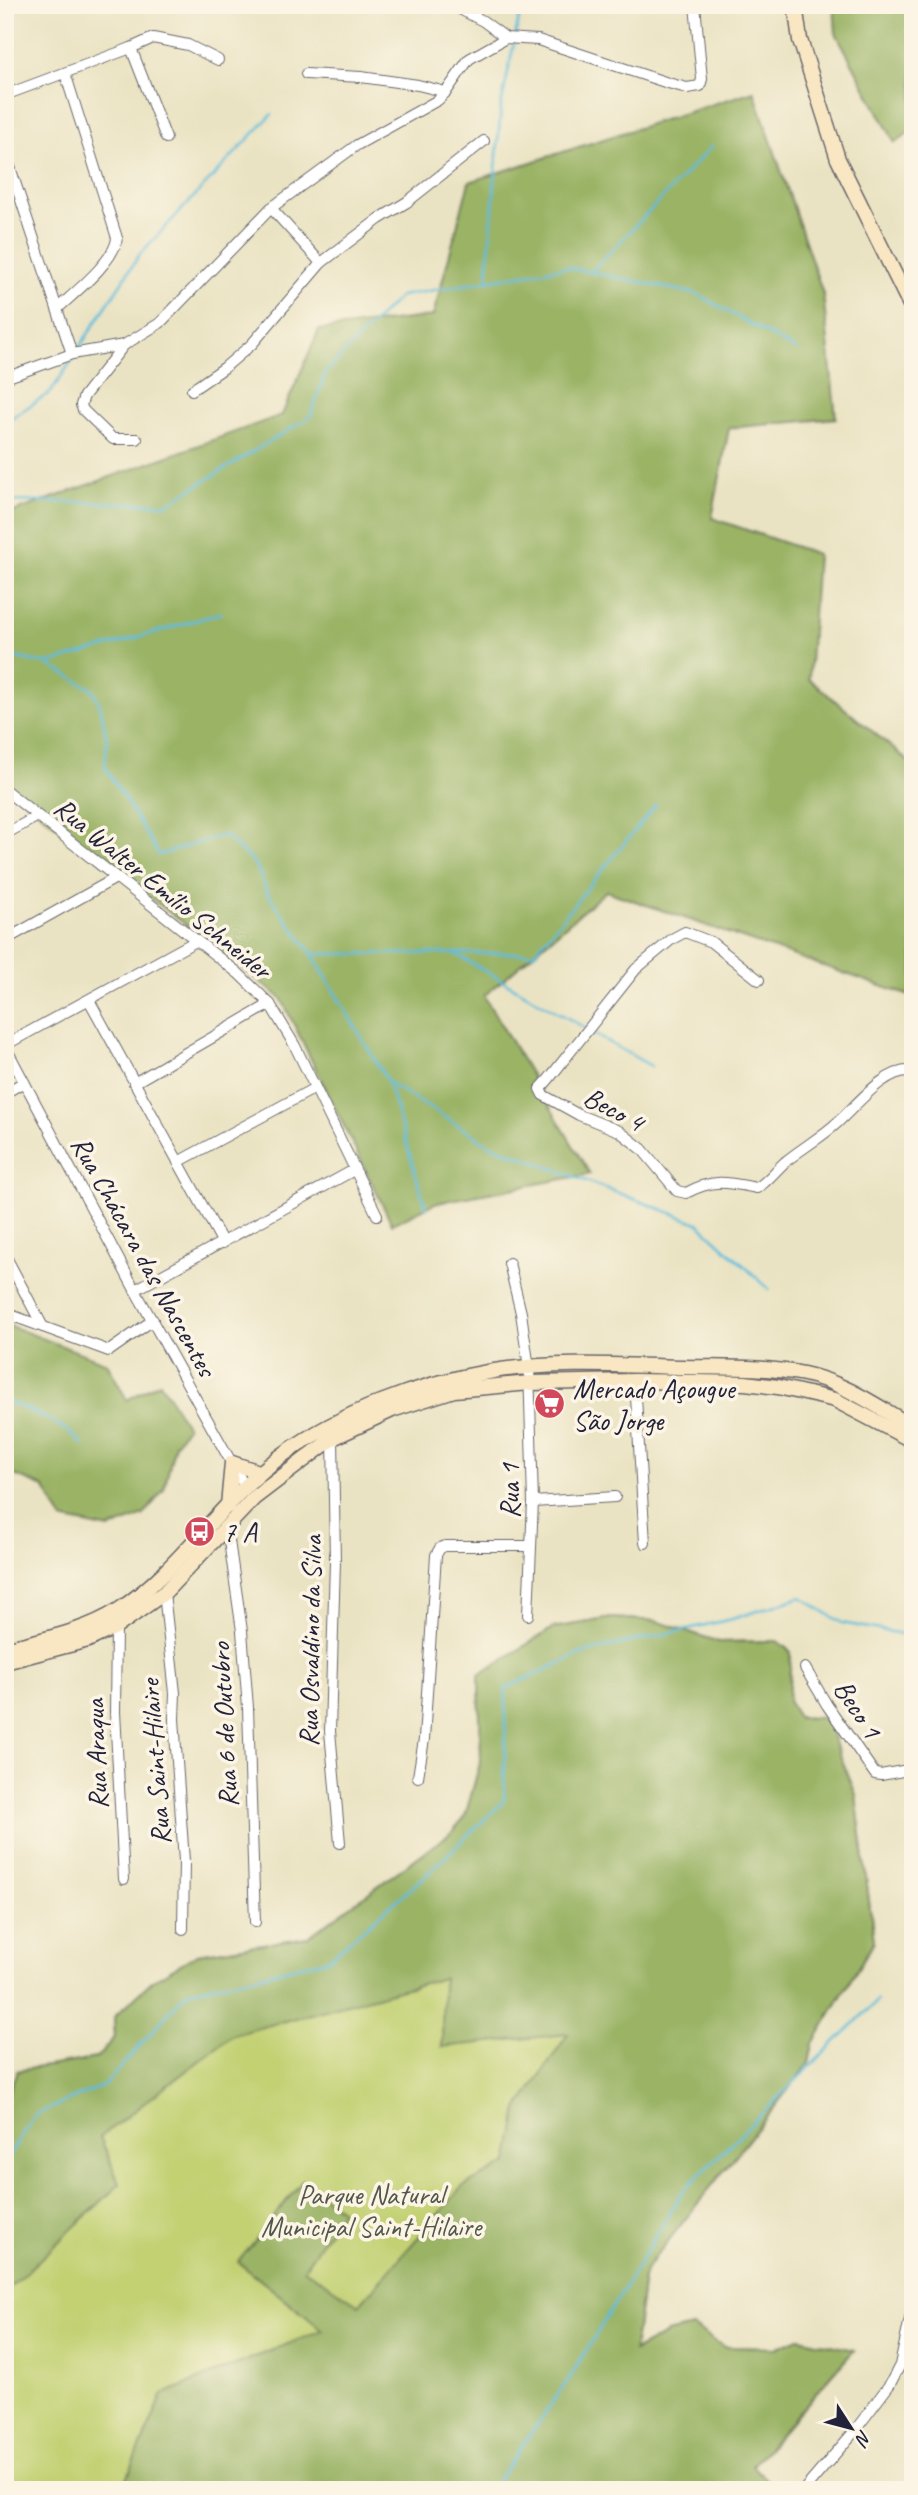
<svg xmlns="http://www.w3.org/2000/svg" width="918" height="2495" font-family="Caveat,sans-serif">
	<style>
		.green { fill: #c3d173; stroke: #727a57; stroke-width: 2 }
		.forest { fill: #9ab365; stroke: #5e6a50; stroke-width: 2 }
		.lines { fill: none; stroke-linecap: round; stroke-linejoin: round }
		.stream { stroke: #5dbcdb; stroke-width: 2.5 }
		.minor-casing { stroke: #68666b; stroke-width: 12 }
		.secondary-casing { stroke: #68666b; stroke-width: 17 }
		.minor { stroke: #fff; stroke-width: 10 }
		.secondary { stroke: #f9e7c3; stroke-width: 14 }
		.labels { text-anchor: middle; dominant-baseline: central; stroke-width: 7; stroke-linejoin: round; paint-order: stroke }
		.street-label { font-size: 28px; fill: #22223b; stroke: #fcf5e5 }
		.poi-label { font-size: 28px; fill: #22223b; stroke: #fcf5e5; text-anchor: start }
		.park-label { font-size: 28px; fill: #52574c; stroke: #fcf5e5 }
	</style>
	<rect width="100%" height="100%" fill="#fcf5e5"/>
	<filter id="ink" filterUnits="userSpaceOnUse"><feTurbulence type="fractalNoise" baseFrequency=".0143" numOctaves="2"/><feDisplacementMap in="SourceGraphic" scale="14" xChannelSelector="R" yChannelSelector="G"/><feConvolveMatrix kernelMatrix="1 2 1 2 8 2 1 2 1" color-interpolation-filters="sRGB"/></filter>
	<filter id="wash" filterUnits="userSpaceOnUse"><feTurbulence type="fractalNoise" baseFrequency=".00686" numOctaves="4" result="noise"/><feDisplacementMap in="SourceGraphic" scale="28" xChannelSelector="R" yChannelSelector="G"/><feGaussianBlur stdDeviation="1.57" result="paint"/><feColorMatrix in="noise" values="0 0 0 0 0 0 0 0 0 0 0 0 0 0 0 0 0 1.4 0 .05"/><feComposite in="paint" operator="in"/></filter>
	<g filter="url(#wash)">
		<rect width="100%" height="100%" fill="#eae3c3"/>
		<path class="green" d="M612,1618L656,1621L719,1642L777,1641L791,1652L788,1701L798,1717L825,1718L856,1795L874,1941L813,2043L809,2063L645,2270L634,2351L667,2333L693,2327L724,2347L776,2348L799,2338L854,2350L752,2466L777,2490H5V2101L17,2071L97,2058L115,2037L114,2017L152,1981L198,1954L308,1937L451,1833L465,1817L481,1760L479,1675L553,1628Z"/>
		<g class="forest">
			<path d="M834,5H913V129L895,143L836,33Z"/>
			<path d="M754,91L823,294L836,418L729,428L712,518L817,554L809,679L913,765V997L606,891L484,996L590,1174L435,1203L392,1224L281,998L5,786V515L282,415L319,330L433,316L469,182Z"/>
			<path d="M5,1324L107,1363L127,1400L160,1382L187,1427L175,1444L164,1489L144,1515L109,1529L62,1519L44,1487L5,1471Z"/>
			<path d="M612,1618L656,1621L719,1642L777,1641L791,1652L788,1701L798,1718H825L856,1795L874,1941L813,2043L809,2063L645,2270L634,2351L667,2333L693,2327L724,2347L776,2348L799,2338L854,2350L752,2466L777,2490H122L163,2394L323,2330L238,2262L303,2180L342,2211L304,2269L359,2305L462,2187L508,2163L518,2109L568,2034L442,2047L443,1978L233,2035L100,2137L120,2184L5,2292V2101L17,2071L97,2058L115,2037L114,2017L152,1981L198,1954L308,1937L451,1833L465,1817L481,1760L479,1675L553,1628Z"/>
		</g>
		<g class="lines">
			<g class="stream">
				<path d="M515,36L522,5"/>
				<path d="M591,272L712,146"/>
				<path d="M487,279L501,106L514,43"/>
				<path d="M79,348L140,254L272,114"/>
				<path d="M5,422L51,392L74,357"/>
				<path d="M5,501L167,504L310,417L326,372L400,296L566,267L697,294L796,350"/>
				<path d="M5,655L47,664L92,689L100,705L107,739L105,767L159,855L224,835L256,865L268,894L312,954L388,1082L426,1208"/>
				<path d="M47,664L221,613"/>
				<path d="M454,953L585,1028"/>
				<path d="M312,954L534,953L656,805"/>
				<path d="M590,1032L651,1066"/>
				<path d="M389,1083L490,1145L698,1223L769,1289"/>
				<path d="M5,1401C33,1411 63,1423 83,1445"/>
				<path d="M5,2163L34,2115L105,2085L187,1992L327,1960L425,1876L504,1801L506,1688L585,1652L732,1619L801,1597L842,1623L913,1636"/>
				<path d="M491,2490L569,2379L684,2190L877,2001"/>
			</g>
		</g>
	</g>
	<g filter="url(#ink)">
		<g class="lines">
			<defs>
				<g id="minor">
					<path d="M452,5L483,21L506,38"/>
					<path d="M602,7L610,5"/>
					<path d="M131,48L166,138"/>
					<path d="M306,74L361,77L418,85L446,92"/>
					<path d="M5,95L131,48L153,38L188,45L218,60"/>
					<path d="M5,152L72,354"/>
					<path d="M271,208L321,263"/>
					<path d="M57,309C74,293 115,261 117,238L65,73"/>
					<path d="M124,345L84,396L81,405L83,410L113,439H137"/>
					<path d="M5,378L72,354L124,345L160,323L271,208L357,145L438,100L446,92L469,59L506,38L538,40L668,83L687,88L700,86L702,79L695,5"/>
					<path d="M192,390L224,368L252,344L321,263L379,219L407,202L484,141"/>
					<path d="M5,790L238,973L270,1004L295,1046L377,1215"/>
					<path d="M5,834L38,816"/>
					<path d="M5,940L116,878"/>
					<path d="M759,980L711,942L685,932L672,939L636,969L548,1080L540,1089L543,1095L579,1115L619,1131L642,1149L677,1191L686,1193C713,1178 728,1182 757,1188C768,1181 775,1171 785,1162C802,1148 822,1137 838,1122C857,1105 886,1067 913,1071"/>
					<path d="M89,1000L223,1243"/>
					<path d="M5,1045L196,941"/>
					<path d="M5,1046L135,1290L245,1487"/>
					<path d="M134,1083L270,1004"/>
					<path d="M5,1093L24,1082"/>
					<path d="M178,1162L315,1088"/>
					<path d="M5,1255L43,1327"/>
					<path d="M509,1263L521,1313L529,1368L533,1502L528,1615"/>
					<path d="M135,1290L354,1170"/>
					<path d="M5,1313L109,1351L153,1320"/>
					<path d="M635,1381L645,1543"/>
					<path d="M333,1438L335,1562L330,1731L340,1843"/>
					<path d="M533,1502L615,1497"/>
					<path d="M227,1527L242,1631L248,1708L255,1922"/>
					<path d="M164,1593L175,1693L174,1719L184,1861L183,1929"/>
					<path d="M116,1627L115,1712L124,1879"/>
					<path d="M805,1668L827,1705L875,1774L881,1775L913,1769"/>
					<path d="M418,1777L424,1739L436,1555L440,1548L445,1546H530"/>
					<path d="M804,2490L853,2433L890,2384L900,2365L913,2305"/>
				</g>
				<g id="secondary">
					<path d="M795,5L800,40L838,159L913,311"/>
					<path d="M228,1506L232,1463L259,1472"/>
					<path d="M5,1649C44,1639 85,1632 119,1610C183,1567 222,1498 284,1454C341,1413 418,1384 488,1372C547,1361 622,1365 683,1367C723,1368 765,1366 804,1374C843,1382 878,1407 913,1427"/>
					<path d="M5,1662L88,1640L116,1627L164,1593L254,1498L333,1438L392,1410L454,1390L530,1383L635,1381L745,1383L778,1387L835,1400L913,1441"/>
				</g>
			</defs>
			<use href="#minor" class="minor-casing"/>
			<use href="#secondary" class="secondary-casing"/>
			<use href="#minor" class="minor"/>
			<use href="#secondary" class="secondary"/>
		</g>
	</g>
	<defs>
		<symbol id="supermarket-disc" viewBox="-11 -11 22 22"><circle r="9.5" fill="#d1495b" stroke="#fcf5e5"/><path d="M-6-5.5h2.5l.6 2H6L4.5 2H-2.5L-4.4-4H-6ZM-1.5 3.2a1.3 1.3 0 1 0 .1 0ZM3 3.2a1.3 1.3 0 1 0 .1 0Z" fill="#fff"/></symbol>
		<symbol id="bus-disc" viewBox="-11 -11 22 22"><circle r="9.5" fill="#d1495b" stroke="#fcf5e5"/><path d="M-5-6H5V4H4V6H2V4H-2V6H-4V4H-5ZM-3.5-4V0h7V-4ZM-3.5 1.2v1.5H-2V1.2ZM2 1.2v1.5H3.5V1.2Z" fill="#fff"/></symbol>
	</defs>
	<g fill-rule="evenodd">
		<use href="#supermarket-disc" x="532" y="1386" width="35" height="35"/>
		<use href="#bus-disc" x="182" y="1514" width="35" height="35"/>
	</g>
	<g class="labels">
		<g class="street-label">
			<text transform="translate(163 888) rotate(39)">Rua Walter Emílio Schneider</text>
			<text transform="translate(614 1109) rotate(28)">Beco 4</text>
			<text transform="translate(144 1256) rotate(61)">Rua Chácara das Nascentes</text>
			<text transform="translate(509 1491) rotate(-90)">Rua 1</text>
			<text transform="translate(310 1641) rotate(-89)">Rua Osvaldino da Silva</text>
			<text transform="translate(858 1709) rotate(57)">Beco 1</text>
			<text transform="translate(224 1725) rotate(-93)">Rua 6 de Outubro</text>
			<text transform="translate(96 1754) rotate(-92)">Rua Araqua</text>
			<text transform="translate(155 1762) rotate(-94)">Rua Saint-Hilaire</text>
		</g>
		<g class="poi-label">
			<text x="573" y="1388">Mercado Açougue<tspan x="573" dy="32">São Jorge</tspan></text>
			<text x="223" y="1531">7 A</text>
		</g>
		<g class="park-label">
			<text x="371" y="2194">Parque Natural<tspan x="371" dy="32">Municipal Saint-Hilaire</tspan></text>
		</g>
	</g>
	<rect width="918" height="2495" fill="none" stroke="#fcf5e5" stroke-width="28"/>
	<g transform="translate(851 2428) rotate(126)" stroke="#fcf5e5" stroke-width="5" paint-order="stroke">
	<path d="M0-5L12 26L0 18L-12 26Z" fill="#22223b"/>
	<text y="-10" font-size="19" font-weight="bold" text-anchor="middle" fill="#22223b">N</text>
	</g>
</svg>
